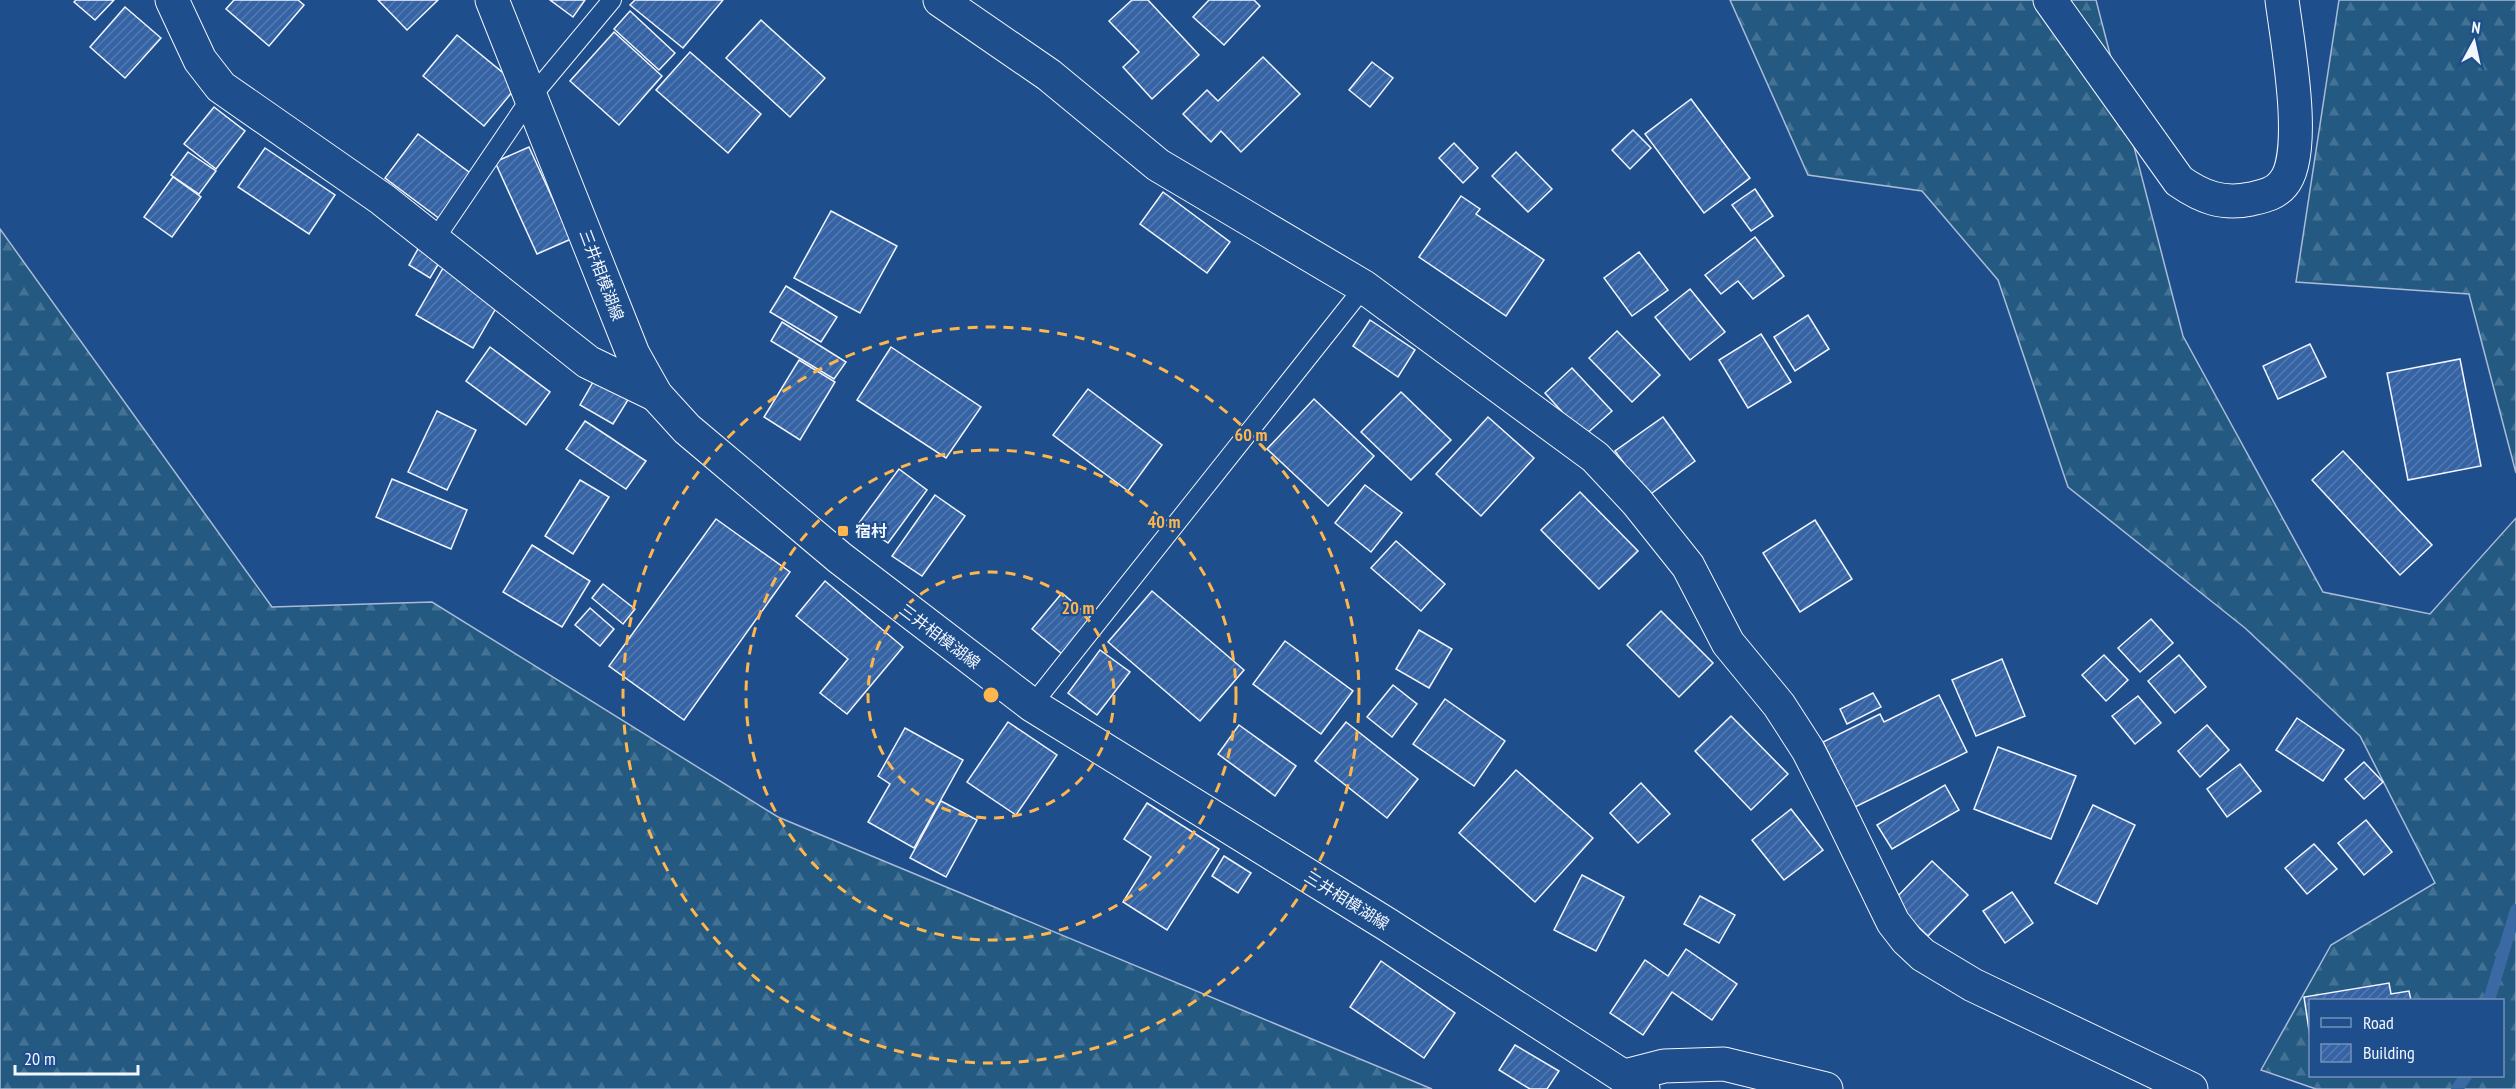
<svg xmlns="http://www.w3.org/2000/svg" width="2516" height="1089" font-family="'PT Sans Narrow','Noto Sans JP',sans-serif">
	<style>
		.forest { fill: url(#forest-firs); stroke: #a8bbd7; stroke-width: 1.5; fill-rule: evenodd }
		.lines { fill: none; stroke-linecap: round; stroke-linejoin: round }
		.stream { stroke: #3b69a3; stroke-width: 12 }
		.building { fill: url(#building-hatch); stroke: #f2f6ff; stroke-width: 1.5 }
		.lane-casing { stroke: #f2f6ff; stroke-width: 20 }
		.street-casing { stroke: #f2f6ff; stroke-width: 35 }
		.secondary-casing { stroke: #f2f6ff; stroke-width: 35 }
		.lane { stroke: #1f4e8c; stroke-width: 18 }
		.street { stroke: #1f4e8c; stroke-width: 33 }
		.secondary { stroke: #1f4e8c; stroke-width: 33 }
		.ring { fill: none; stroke: #ffb74d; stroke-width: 3; stroke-dasharray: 10 8 }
		.poi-dot { fill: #ffb74d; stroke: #1f4e8c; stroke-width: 2 }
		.labels { text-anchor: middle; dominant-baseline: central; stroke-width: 4.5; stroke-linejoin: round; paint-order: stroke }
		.street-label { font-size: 16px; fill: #f2f6ff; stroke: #1f4e8c }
		.poi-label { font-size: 16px; font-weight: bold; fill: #f2f6ff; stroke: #1f4e8c; text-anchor: start }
		.centre { fill: #ffb74d; stroke: #1f4e8c; stroke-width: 3 }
		.ring-label { font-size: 18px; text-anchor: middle; font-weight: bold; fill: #ffb74d; stroke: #1f4e8c; stroke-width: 4.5; stroke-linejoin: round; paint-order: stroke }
	</style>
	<defs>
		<pattern id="forest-firs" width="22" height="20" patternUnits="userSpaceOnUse" patternTransform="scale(1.5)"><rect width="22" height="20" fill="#245a82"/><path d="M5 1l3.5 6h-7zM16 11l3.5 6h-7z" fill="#447295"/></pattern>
		<pattern id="building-hatch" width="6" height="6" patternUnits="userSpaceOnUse" patternTransform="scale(1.5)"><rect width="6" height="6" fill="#3563a3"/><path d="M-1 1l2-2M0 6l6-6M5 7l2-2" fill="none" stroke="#537ab1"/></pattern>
	</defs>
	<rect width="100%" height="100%" fill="#1f4e8c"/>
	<g class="forest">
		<path d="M1730,0H2096L2183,336L2323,592L2430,614L2516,518V1089H2316L2261,1070L2331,945L2435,883L2360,736L2245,628L2068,487L1998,280L1922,191L1808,175ZM2310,1000H2502V1076H2310Z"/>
		<path d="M2339,0H2516V473L2469,294L2296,282Z"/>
		<path d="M0,229L272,607L432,602L778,817L1432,1089H0Z"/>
	</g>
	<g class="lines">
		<g class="stream">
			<path d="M2489,1000L2516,910"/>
			<path d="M2457,1089L2466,1076"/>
		</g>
	</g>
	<g class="building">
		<path d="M76,0H114L95,20L74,2Z"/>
		<path d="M234,0H298L304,5L269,46L226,9Z"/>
		<path d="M378,0H438L407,30Z"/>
		<path d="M550,0H585L573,17Z"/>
		<path d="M635,0H723L683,48L630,5Z"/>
		<path d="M1132,0H1148L1199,55L1152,99L1123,67L1139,52L1109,21Z"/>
		<path d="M1209,0H1254L1260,6L1224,45L1193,17Z"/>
		<path d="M125,7L161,38L125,78L90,47Z"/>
		<path d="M630,11L675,53L659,70L614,29Z"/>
		<path d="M761,20L825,78L790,117L726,58Z"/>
		<path d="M614,32L662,76L619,125L570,81Z"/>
		<path d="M457,35L518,85L484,126L423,76Z"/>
		<path d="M690,52L761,114L728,153L656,90Z"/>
		<path d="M1263,57L1300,94L1241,152L1221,131L1211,142L1183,114L1207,90L1218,101Z"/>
		<path d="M1372,62L1393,78L1370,107L1349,90Z"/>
		<path d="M1691,99L1750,178L1704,213L1645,134Z"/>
		<path d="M214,107L245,131L216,169L184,144Z"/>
		<path d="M1633,130L1651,148L1630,169L1612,150Z"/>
		<path d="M418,134L481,181L448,225L385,178Z"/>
		<path d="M1454,143L1478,168L1463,183L1439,158Z"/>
		<path d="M529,147L571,239L537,254L495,162Z"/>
		<path d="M265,148L335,195L309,234L238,187Z"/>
		<path d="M188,152L216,171L199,194L171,175Z"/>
		<path d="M1516,152L1552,189L1528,212L1492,176Z"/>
		<path d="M173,177L201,197L172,237L144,217Z"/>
		<path d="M1755,189L1773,216L1751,231L1732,205Z"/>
		<path d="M1163,192L1230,242L1207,273L1140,224Z"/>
		<path d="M1461,196L1480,209L1476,214L1544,260L1506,316L1419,257Z"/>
		<path d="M831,211L897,246L860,313L794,278Z"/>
		<path d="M1755,237L1784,276L1753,299L1738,281L1721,294L1705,275Z"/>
		<path d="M423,240L445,253L430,278L409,265Z"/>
		<path d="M1639,252L1668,290L1632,316L1604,278Z"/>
		<path d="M446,263L503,296L473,348L416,315Z"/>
		<path d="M786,286L837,317L821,342L770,312Z"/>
		<path d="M1690,289L1725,332L1690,360L1655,317Z"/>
		<path d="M1808,315L1829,349L1795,371L1774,337Z"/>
		<path d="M1370,320L1415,350L1398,377L1353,346Z"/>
		<path d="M782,322L846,362L834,379L771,341Z"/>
		<path d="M1617,331L1660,375L1632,402L1589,358Z"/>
		<path d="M1761,334L1791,382L1748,408L1719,360Z"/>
		<path d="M2310,344L2326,377L2278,399L2263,366Z"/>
		<path d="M490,347L550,392L526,425L466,381Z"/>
		<path d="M891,347L981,407L946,458L857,400Z"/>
		<path d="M2460,359L2481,466L2408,480L2387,373Z"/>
		<path d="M799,360L835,382L800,440L764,417Z"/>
		<path d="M1572,368L1612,411L1584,436L1545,393Z"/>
		<path d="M597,375L631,395L613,424L580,405Z"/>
		<path d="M1088,389L1162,445L1128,491L1053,435Z"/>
		<path d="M1401,392L1451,440L1411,480L1361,432Z"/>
		<path d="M1314,399L1374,456L1328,506L1267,449Z"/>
		<path d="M437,411L476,430L447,490L408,472Z"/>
		<path d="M1488,417L1534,458L1481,516L1436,474Z"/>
		<path d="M1663,417L1695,461L1648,496L1615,451Z"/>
		<path d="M585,421L646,461L626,489L566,449Z"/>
		<path d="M2343,451L2432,545L2400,575L2312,480Z"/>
		<path d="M899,469L927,490L888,543L859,523Z"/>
		<path d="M392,479L467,510L451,549L376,517Z"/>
		<path d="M580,480L609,497L573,554L545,536Z"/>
		<path d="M1365,485L1402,513L1371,552L1335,523Z"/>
		<path d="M1580,492L1638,551L1599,589L1541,530Z"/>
		<path d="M935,495L965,516L922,576L892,556Z"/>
		<path d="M716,519L790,572L684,720L609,666Z"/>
		<path d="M1815,520L1852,579L1800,612L1763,553Z"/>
		<path d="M1396,541L1445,584L1421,611L1371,568Z"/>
		<path d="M532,545L590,581L562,627L503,592Z"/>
		<path d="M825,581L903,647L847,714L820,693L848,659L796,616Z"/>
		<path d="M603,584L635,609L623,624L592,598Z"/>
		<path d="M1152,591L1244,670L1200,721L1108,642Z"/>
		<path d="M1062,593L1097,623L1068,659L1032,629Z"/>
		<path d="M590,608L614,629L600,646L575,625Z"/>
		<path d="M1661,611L1713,663L1679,697L1627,645Z"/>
		<path d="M2151,619L2173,643L2140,672L2118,648Z"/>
		<path d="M1419,630L1452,649L1429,688L1396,669Z"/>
		<path d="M1285,641L1353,691L1321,734L1253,684Z"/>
		<path d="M1100,650L1130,672L1097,715L1068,693Z"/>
		<path d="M2104,655L2128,680L2106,701L2082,675Z"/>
		<path d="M2179,655L2206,687L2175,713L2148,681Z"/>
		<path d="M2002,659L2025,716L1976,736L1952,680Z"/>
		<path d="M1393,685L1417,704L1392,737L1367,717Z"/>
		<path d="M1873,693L1881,707L1847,724L1840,709Z"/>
		<path d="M1939,695L1967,752L1855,807L1823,742L1880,714L1884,722Z"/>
		<path d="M2138,696L2161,723L2135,744L2112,716Z"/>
		<path d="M1445,699L1505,741L1474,786L1413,744Z"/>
		<path d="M1731,716L1788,774L1751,810L1695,751Z"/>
		<path d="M2297,718L2344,750L2323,781L2276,750Z"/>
		<path d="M1008,722L1057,755L1016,815L967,782Z"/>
		<path d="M1346,722L1418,779L1387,818L1315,761Z"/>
		<path d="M1239,725L1296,766L1275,796L1218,754Z"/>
		<path d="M2207,725L2229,750L2200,777L2178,751Z"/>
		<path d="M905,728L963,760L914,848L868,822L890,784L878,776Z"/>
		<path d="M1998,747L2076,776L2051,839L1974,809Z"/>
		<path d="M2364,762L2383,782L2364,799L2345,779Z"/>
		<path d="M2240,764L2261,791L2227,817L2207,789Z"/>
		<path d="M1516,770L1593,838L1535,902L1459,833Z"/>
		<path d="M1641,783L1670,814L1638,843L1610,813Z"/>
		<path d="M1945,785L1959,810L1892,849L1877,825Z"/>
		<path d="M941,801L977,820L946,877L910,858Z"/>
		<path d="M1147,803L1219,849L1167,930L1123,902L1151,857L1124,839Z"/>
		<path d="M2093,805L2135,825L2097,904L2055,883Z"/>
		<path d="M1791,809L1823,850L1784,880L1752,840Z"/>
		<path d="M2366,820L2392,852L2364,875L2338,843Z"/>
		<path d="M2314,844L2337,869L2307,894L2285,868Z"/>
		<path d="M1224,856L1251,873L1238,893L1212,876Z"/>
		<path d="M1932,861L1968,895L1928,936L1892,902Z"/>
		<path d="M1582,875L1624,897L1596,951L1554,930Z"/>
		<path d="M2012,892L2033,923L2005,943L1983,911Z"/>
		<path d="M1700,896L1735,915L1719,943L1684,924Z"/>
		<path d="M1686,949L1737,984L1712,1020L1672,992L1643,1035L1610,1013L1645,960L1668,976Z"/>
		<path d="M1381,961L1455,1013L1424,1058L1350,1007Z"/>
		<path d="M2389,983L2391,994L2409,991L2411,1000H2310V1037L2304,997Z"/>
		<path d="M1515,1045L1559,1071L1547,1089H1530L1499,1070Z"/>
	</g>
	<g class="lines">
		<defs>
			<g id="lane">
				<path d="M433,242L532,96L612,0"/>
				<path d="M1032,705L1364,287"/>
			</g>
			<g id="street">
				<path d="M172,0L200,60L221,87L382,199L588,362L656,395"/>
				<path d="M940,0L1049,75L1158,165L1364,287L1595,457L1637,502L1688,566L1728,643L1779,705L1808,750L1837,807L1893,922L1907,940L1923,955L1973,985L2191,1089"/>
				<path d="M2050,0L2179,181C2202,197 2222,205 2251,199C2264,196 2275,194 2283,184C2309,155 2287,40 2282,0"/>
				<path d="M1625,1076L1664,1066L1724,1064L1826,1089"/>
			</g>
			<path id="secondary" d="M492,0L633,354L656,395L687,429L840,558L1032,705L1388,925L1643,1089"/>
		</defs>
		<use href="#lane" class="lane-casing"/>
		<use href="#street" class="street-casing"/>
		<use href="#secondary" class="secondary-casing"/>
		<use href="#lane" class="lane"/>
		<use href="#street" class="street"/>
		<use href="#secondary" class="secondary"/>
	</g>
	<g class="ring">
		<circle cx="991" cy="695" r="123"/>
		<circle cx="991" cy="695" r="245"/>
		<circle cx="991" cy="695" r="368"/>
	</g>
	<rect class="poi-dot" x="837" y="525" width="12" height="12" rx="3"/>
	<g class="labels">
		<g class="street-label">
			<text transform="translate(602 275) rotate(69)">三井相模湖線</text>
			<text transform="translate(940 636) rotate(37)">三井相模湖線</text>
			<text transform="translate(1347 900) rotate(32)">三井相模湖線</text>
		</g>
		<g class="poi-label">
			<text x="855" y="531">宿村</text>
		</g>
	</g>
	<circle cx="991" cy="695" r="9" class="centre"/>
	<g class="ring-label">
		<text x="1251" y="441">60 m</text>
		<text x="1164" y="528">40 m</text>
		<text x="1078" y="614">20 m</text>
	</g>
	<rect x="2309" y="999" width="195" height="78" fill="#1f4e8c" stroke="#7391ba" stroke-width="1.5"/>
	<rect x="2321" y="1018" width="30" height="9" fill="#1f4e8c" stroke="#7391ba" stroke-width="1.5"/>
	<text x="2363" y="1029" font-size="18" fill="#f2f6ff">Road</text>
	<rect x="2321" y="1044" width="30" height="18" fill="url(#building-hatch)" stroke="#7391ba" stroke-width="1.5"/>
	<text x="2363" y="1059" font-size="18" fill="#f2f6ff">Building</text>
	<g transform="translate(2474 42) rotate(8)" stroke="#1f4e8c" stroke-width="4.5" paint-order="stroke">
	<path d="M0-4.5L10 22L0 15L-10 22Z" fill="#f2f6ff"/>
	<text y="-9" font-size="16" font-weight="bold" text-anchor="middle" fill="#f2f6ff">N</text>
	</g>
	<path d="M15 1065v9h123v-9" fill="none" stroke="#f2f6ff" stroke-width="3"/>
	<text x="24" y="1065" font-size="18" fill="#f2f6ff" stroke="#1f4e8c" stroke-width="4.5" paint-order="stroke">20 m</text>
</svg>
